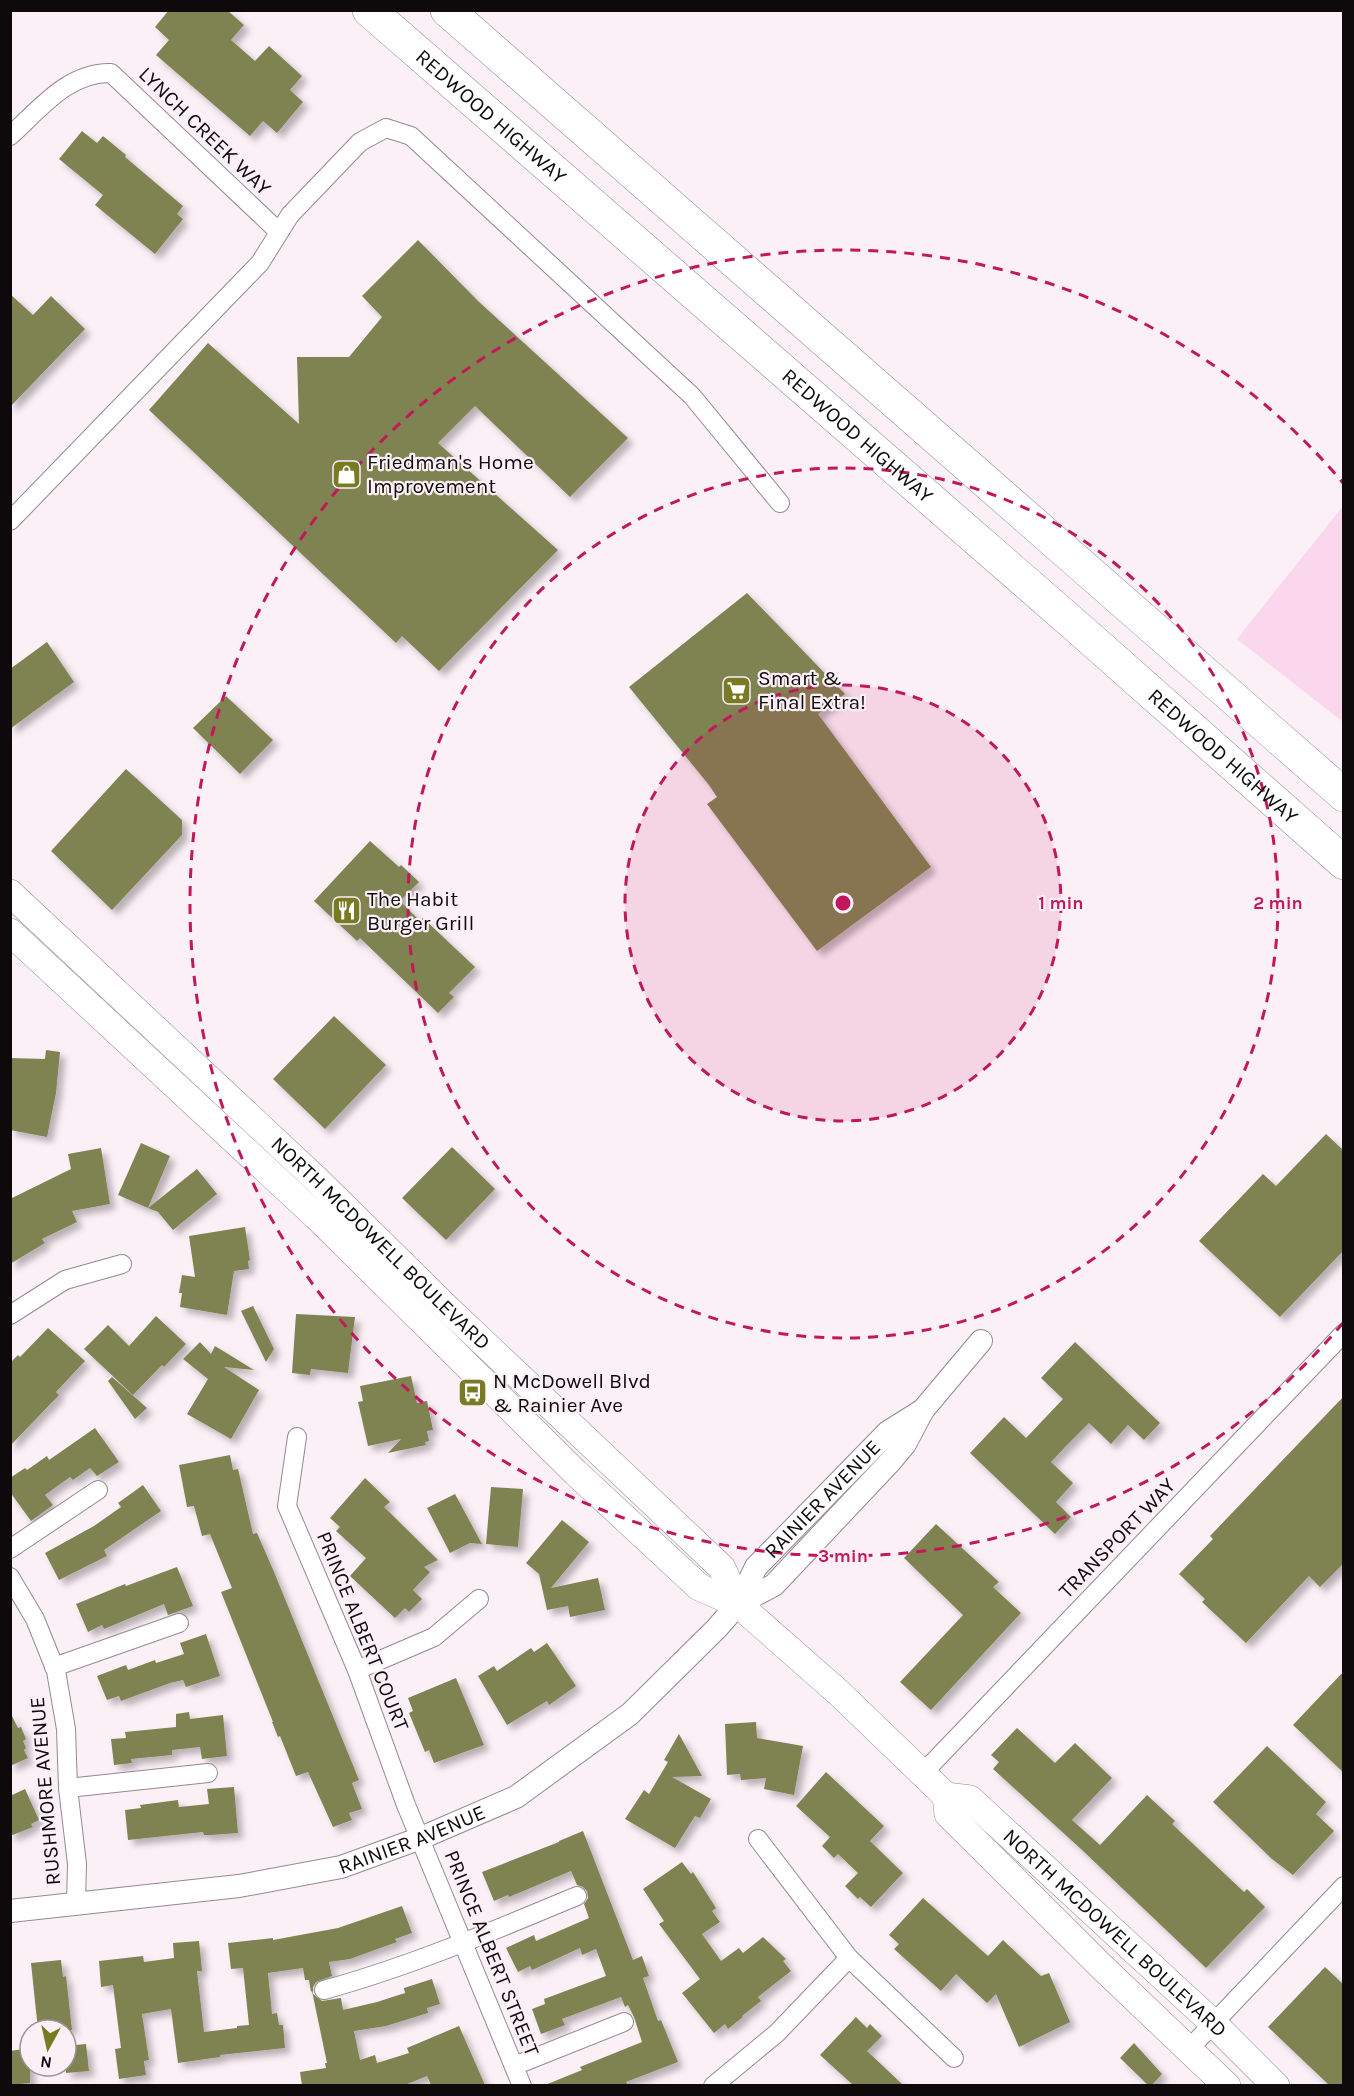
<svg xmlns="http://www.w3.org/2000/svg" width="1354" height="2096" font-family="Karla,sans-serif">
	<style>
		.green { fill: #fad7ed }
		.building { fill: #7f8251; filter: url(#shadow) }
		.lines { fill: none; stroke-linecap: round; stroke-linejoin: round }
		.minor-casing { stroke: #93898f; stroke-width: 20 }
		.tertiary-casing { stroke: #93898f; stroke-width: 24 }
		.secondary-casing { stroke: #93898f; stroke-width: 28 }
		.motorway-casing { stroke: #93898f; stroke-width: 34 }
		.minor { stroke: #fff; stroke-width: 18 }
		.tertiary { stroke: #fff; stroke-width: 22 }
		.secondary { stroke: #fff; stroke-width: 27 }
		.motorway { stroke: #fff; stroke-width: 33 }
		.ring { fill: none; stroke: #c2185b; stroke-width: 3; stroke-dasharray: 10 8 }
		.labels { text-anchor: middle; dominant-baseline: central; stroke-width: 4.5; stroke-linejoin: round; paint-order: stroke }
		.street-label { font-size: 21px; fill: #0e0a0c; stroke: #fcf0f7 }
		.poi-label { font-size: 21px; fill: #0e0a0c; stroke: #fcf0f7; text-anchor: start }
		.centre { fill: #c2185b; stroke: #fcf0f7; stroke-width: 3 }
		.ring-label { font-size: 18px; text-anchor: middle; font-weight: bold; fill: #c2185b; stroke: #fcf0f7; stroke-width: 4.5; stroke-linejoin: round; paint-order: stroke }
	</style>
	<defs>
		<filter id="shadow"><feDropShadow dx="5.5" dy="5.5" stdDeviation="3" flood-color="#0004"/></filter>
	</defs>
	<rect width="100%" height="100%" fill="#fcf0f7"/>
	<path class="green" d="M1343,506V722L1237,639Z"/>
	<g class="building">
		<path d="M169,10H227L244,25L231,40L255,61L269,46L302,76L290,90L303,102L277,133L263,121L250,136L156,55L169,40L155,27Z"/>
		<path d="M82,131L97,143L103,136L126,155L125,157L183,206L177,214L183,219L155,254L95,205L103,195L59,159Z"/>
		<path d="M418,240L478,301L628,438L570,497L475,406L438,443L558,550L439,671L402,636L396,643L149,410L208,343L299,424L297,357H349L382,317L362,296Z"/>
		<path d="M10,294L33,315L51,296L85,329L10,407Z"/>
		<path d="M747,593L845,694L818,714L931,867L817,951L707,804L717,797L709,785L629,687Z"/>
		<path d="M47,642L74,682L10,729V669Z"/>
		<path d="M226,696L273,740L240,774L193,728Z"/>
		<path d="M126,769L182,820V835L112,910L51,851Z"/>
		<path d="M370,841L399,867L401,865L419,882L400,901L420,921L423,918L475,967L449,993L454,997L438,1013L360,938L357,941L314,901Z"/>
		<path d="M334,1016L386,1065L325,1129L273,1079Z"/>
		<path d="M46,1050L60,1052L56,1093L47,1137L10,1130V1058L45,1059Z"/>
		<path d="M1326,1134L1344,1151V1250L1280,1317L1199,1241L1263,1174L1276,1186Z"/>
		<path d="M141,1143L170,1156L148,1208L118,1195Z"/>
		<path d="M452,1147L495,1189L446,1240L402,1198Z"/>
		<path d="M101,1148L110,1204L72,1211L77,1222L42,1239L45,1243L10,1264V1199L71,1169L68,1154Z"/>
		<path d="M197,1169L217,1194L173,1230L158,1212L148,1208Z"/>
		<path d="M245,1227L250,1260L248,1261L249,1269L234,1271L227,1315L180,1307L182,1293H179L182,1275L195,1277L189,1236Z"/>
		<path d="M253,1306L274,1349L266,1362L241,1311Z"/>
		<path d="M296,1314L355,1317L348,1373L311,1369L310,1375L292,1373Z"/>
		<path d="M156,1316L186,1344L164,1367L162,1365L133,1395L84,1349L108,1325L129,1346Z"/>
		<path d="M48,1328L85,1361L56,1392L59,1395L10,1446V1363L18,1355L20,1357Z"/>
		<path d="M200,1342L211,1354L215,1346L254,1370L224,1367L259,1390L231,1439L187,1414L208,1379L183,1359Z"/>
		<path d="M1075,1342L1160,1423L1144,1440L1128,1425L1111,1444L1089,1423L1066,1446L1051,1462L1073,1483L1056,1502L1071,1517L1055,1534L970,1453L1004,1417L1026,1438L1063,1399L1041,1378Z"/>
		<path d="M411,1376L417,1403L427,1401L433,1430L427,1431L429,1441L425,1442L426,1445L388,1453L401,1439L368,1446L358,1402L363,1401L360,1386Z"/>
		<path d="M112,1377L147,1408L135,1419L108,1381Z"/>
		<path d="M1344,1396V1563L1320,1587L1309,1576L1246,1643L1202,1602L1205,1599L1179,1574L1213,1539L1210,1536Z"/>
		<path d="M95,1428L119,1462L97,1476L90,1468L73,1480L70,1477L45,1495L53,1505L31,1521L10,1492V1478L25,1468L27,1470L47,1456L49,1460Z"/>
		<path d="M230,1455L233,1470L238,1469L253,1534L257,1533L274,1572L359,1780L352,1783L362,1809L349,1813L352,1820L333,1827L308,1772L296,1776L280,1736L278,1737L272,1722H273L221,1592L232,1588L210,1534L202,1536L194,1506L187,1507L179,1465Z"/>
		<path d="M365,1478L390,1502L384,1507L438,1560L424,1567L430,1572L413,1590L422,1599L409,1612L405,1608L395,1618L350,1576L366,1558L336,1531L340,1527L330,1518Z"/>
		<path d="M143,1485L161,1511L104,1550L107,1556L59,1580L45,1553L94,1526L121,1507L118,1503Z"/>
		<path d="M491,1487L523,1489L518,1547L486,1544Z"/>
		<path d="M455,1494L482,1544L470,1543L450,1553L427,1508Z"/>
		<path d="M562,1520L589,1542L551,1588L598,1578L605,1610L570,1617L568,1606L547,1610L539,1574L526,1563Z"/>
		<path d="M936,1524L999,1582L993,1587L1021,1613L931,1710L900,1682L963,1615L904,1558Z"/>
		<path d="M177,1567L193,1606L168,1615L164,1604L104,1629L102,1625L88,1632L76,1604L125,1584L126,1586Z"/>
		<path d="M206,1634L220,1676L186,1687L183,1680L170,1683L121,1701L119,1696L107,1700L97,1676L126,1665L128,1670L155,1660L156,1663L184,1654L180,1643Z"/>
		<path d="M547,1643L576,1686L549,1705L547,1701L507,1725L478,1676L494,1666L497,1671L531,1648L534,1652Z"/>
		<path d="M1344,1671V1773L1293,1725Z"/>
		<path d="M456,1678L484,1745L434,1763L429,1750L425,1752L409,1713L413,1711L408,1698Z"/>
		<path d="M10,1712L18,1728L21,1727L26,1739L23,1741L26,1748L24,1750L28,1758L10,1766Z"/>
		<path d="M189,1712L190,1719L223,1715L227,1756L202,1759L200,1747L172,1750V1755L131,1759L132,1763L114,1765L111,1739L126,1738L125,1732L176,1727V1714Z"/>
		<path d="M756,1722L757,1738L803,1746L794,1795L764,1789L766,1778L741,1780L740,1774L727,1775L725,1724Z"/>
		<path d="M1017,1728L1055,1763L1075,1743L1112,1778L1072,1820L1100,1845L1147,1795L1175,1821L1172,1824L1244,1892L1247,1889L1265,1907L1206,1968L1081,1849L993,1769L999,1762L991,1755Z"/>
		<path d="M679,1734L702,1776L672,1777L711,1799L700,1818L695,1816L675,1848L625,1819L644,1790L649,1794L668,1762L664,1760Z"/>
		<path d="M1267,1746L1326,1802L1316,1814L1334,1831L1293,1875L1272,1859L1213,1802Z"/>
		<path d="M826,1772L884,1826L870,1841L903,1873L871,1907L860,1897L858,1899L845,1886L858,1873L838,1854L834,1858L822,1846L830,1837L796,1806Z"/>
		<path d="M234,1787L238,1833L211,1835H204L203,1832L128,1840L125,1810L141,1808L140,1805L178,1800L179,1807L209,1804L207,1789Z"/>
		<path d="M25,1789L39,1820L31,1824L33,1827L10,1836V1796Z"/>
		<path d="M583,1831L633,1960L642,1956L649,1976L643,1978L658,2021L661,2020L678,2062L626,2082L628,2085H545L582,2070L580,2067L642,2042L634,2017L628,2005L625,2007L621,1997L562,2019L565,2025L541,2034L532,2009L545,2004L544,1999L606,1976L596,1949L582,1955L580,1948L532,1970L530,1966L518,1972L506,1948L534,1935L536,1941L589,1918L584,1904L588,1898L587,1891L583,1887L577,1885L571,1871L509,1897L508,1895L494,1901L482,1872L559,1842V1841Z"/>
		<path d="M682,1862L691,1874L693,1872L716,1908L712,1911L720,1922L702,1934L721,1961L739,1948L743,1953L763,1937L786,1959L783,1961L791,1971L758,1997L761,2001L742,2016L743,2017L728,2029L725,2024L714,2033L682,1993L700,1979L659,1924L664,1921L643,1889Z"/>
		<path d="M923,1898L988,1956L1003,1940L1041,1976L1049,1973L1070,2022L1019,2047L996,1994L987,2003L956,1974L941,1991L894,1949L899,1944L889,1935Z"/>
		<path d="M402,1906L412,1933L395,1939L397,1942L350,1959L329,1962L332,1976L316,1982L313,1987V1994L322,2001L341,1998L343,2010L377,2002L405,1993L404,1988L432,1979L440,2004L427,2008L428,2013L386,2026L354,2031L360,2060L375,2055L377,2063L409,2053L407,2048L459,2026L485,2085H431L427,2076L405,2085H302L300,2072L326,2068L325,2063H327L312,1991L311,1992L309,1980H305L303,1968L268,1973L272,2014L277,2013L279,2025H283L285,2048L220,2055V2057L178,2063L171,2009L142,2014L149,2060L144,2061L146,2075L119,2079L115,2049L121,2048L113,1985L101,1987L99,1961L143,1956L144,1962L174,1958L173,1943L199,1941L202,1971H197L204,2032L237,2028V2026L249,2025L243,1968L231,1969L228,1943L273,1938V1940L338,1928Z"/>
		<path d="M61,1960L63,1977L66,1976L72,2030H38L31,1963Z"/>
		<path d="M1325,1967L1344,1985V2085H1329L1268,2027Z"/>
		<path d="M856,2017L867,2028L870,2024L882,2036L867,2051L903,2085H853L820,2055Z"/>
		<path d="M1134,2043L1162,2074L1152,2085H1148L1120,2058Z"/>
		<path d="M86,2044L89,2071L66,2073V2046Z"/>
		<path d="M30,2048V2083L10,2085V2051Z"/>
	</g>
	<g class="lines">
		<defs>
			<g id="minor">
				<path d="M10,136C40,109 68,72 111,73L279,232"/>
				<path d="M10,521L260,263L290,215L360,142L386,128L411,136L692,396L780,503"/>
				<path d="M10,1315L65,1280L122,1264"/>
				<path d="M297,1437L287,1506L357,1670L406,1805L522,2086"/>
				<path d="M10,1549L98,1490"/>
				<path d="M10,1577L35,1619L56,1671L66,1729L68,1788L77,1864L76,1904"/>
				<path d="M54,1667L179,1623"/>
				<path d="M357,1670L434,1637L479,1599"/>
				<path d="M923,1773L1344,1333"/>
				<path d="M68,1788L208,1773"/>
				<path d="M758,1839L849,1958L954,2058"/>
				<path d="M324,1990C411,1966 493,1931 577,1896"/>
				<path d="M1188,2050L1344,1886"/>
				<path d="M514,2066L624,2022"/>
				<path d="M713,2086L777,2033L849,1958"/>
			</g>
			<g id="tertiary">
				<path d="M738,1604L774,1585L890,1462L905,1444L923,1410L981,1341"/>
				<path id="s1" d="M10,1911L239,1886L341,1867L421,1838L516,1797L630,1714L717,1628L738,1604L756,1567L888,1432L923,1410"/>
			</g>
			<g id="secondary">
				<path id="s2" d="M10,893L317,1180L449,1310L722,1568L738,1604"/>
				<path id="s3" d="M10,932L316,1216L576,1473L699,1587L738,1604L839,1693L946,1796L970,1799L1213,2023L1276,2086"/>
				<path d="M946,1796L948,1814L1103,1968L1227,2086"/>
			</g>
			<g id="motorway">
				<path id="s4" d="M369,10L1076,626L1344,863"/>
				<path d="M447,10L1344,795"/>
			</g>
		</defs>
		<use href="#minor" class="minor-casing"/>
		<use href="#tertiary" class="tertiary-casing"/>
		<use href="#secondary" class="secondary-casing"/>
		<use href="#motorway" class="motorway-casing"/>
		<use href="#minor" class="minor"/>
		<use href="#tertiary" class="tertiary"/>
		<use href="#secondary" class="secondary"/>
		<use href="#motorway" class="motorway"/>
	</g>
	<circle cx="843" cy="903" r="218" fill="#c2185b" fill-opacity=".12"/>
	<g class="ring">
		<circle cx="843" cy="903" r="218"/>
		<circle cx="843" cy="903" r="435"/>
		<path d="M1343 1323A653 653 0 1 1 1343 483"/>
	</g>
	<defs>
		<symbol id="shop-square" viewBox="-11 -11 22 22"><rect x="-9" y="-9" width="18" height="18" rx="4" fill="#787b23" stroke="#fcf0f7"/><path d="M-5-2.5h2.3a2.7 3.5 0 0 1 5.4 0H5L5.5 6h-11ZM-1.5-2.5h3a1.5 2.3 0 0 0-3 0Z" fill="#fff"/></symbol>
		<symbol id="supermarket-square" viewBox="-11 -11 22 22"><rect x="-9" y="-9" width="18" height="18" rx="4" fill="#787b23" stroke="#fcf0f7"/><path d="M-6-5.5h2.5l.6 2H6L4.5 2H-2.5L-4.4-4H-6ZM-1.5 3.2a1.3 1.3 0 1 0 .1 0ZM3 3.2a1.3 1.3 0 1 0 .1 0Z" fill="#fff"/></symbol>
		<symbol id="restaurant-square" viewBox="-11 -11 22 22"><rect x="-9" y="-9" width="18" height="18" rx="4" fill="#787b23" stroke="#fcf0f7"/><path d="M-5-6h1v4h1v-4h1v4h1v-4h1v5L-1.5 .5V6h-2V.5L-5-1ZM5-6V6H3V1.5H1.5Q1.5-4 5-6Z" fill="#fff"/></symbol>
		<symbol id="bus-square" viewBox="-11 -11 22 22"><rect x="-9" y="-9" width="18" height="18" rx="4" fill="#787b23" stroke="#fcf0f7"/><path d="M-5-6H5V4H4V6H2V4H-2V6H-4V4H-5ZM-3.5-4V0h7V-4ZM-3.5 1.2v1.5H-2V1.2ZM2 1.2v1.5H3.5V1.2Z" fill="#fff"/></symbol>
	</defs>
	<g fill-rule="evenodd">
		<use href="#shop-square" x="330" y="458" width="33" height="33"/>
		<use href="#supermarket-square" x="720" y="674" width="33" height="33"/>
		<use href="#restaurant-square" x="330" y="894" width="33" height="33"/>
		<use href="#bus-square" x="456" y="1376" width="33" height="33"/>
	</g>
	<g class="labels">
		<g class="street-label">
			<text stroke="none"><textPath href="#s4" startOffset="162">REDWOOD HIGHWAY</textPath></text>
			<text transform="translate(205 131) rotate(44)">LYNCH CREEK WAY</text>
			<text stroke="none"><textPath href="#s4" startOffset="648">REDWOOD HIGHWAY</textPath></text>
			<text stroke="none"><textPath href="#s4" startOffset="1134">REDWOOD HIGHWAY</textPath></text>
			<text stroke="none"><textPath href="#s2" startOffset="510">NORTH MCDOWELL BOULEVARD</textPath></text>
			<text stroke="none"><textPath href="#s1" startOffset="954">RAINIER AVENUE</textPath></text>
			<text transform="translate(1117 1538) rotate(-46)">TRANSPORT WAY</text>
			<text transform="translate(363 1631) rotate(68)">PRINCE ALBERT COURT</text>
			<text transform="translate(45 1791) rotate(-95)">RUSHMORE AVENUE</text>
			<text stroke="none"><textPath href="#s1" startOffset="410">RAINIER AVENUE</textPath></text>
			<text stroke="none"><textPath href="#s3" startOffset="1498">NORTH MCDOWELL BOULEVARD</textPath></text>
			<text transform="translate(492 1953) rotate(68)">PRINCE ALBERT STREET</text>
		</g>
		<g class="poi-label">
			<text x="367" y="462">Friedman's Home<tspan x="367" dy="24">Improvement</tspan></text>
			<text x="758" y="678">Smart &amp;<tspan x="758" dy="24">Final Extra!</tspan></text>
			<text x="367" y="899">The Habit<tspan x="367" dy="24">Burger Grill</tspan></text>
			<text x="493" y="1381">N McDowell Blvd<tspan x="493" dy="24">&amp; Rainier Ave</tspan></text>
		</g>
	</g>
	<circle cx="843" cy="903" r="9" class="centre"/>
	<g class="ring-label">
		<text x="1061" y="909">1 min</text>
		<text x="1278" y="909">2 min</text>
		<text x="843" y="1562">3 min</text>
	</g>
	<rect width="1354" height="2096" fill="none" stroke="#0e0a0c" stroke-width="24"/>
	<g transform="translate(48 2048) rotate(188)"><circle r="28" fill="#fcf0f7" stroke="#9d9499" stroke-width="1.5"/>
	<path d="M0-4.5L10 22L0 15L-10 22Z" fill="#787b23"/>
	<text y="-9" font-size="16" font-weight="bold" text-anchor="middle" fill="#0e0a0c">N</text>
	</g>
</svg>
